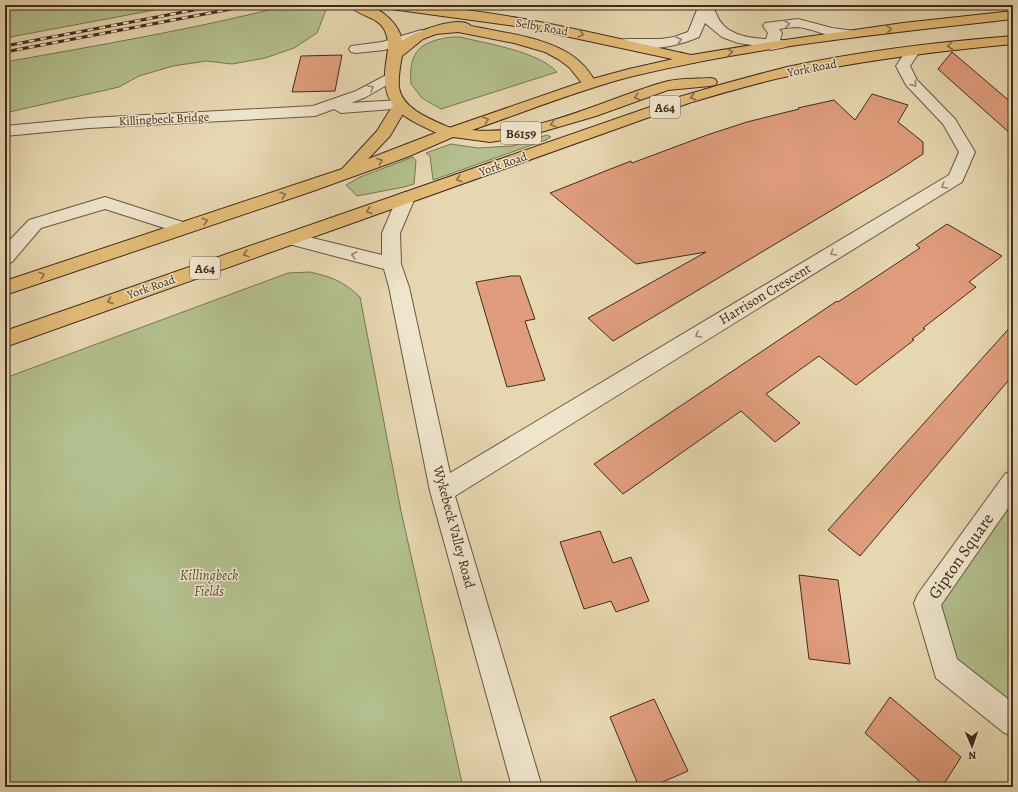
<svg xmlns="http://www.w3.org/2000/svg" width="1018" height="792" font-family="Alegreya,serif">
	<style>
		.green { fill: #b3bf8e; stroke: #7a7555 }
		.building { fill: #e09d7d; stroke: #412b1c }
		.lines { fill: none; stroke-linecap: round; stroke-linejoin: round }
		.minor-casing { stroke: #6a5641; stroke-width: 2 }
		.major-casing { stroke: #412b1c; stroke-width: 2 }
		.highway-casing { stroke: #412b1c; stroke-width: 2 }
		.minor { fill: #efe5cc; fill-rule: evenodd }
		.major { fill: #e4bc78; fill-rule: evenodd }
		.highway { fill: #e4bc78; fill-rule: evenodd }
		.rail-casing { stroke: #412b1c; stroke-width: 3 }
		.rail { stroke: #efe5cc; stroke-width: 2; stroke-dasharray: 6; stroke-linecap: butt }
		.oneway { stroke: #988874 }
		.oneway2 { stroke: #8a6c45 }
		.labels { text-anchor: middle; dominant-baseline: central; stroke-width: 3; stroke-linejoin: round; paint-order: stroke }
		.far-street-label { font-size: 12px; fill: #412b1c; stroke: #efe5cc }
		.shield { fill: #efe5cc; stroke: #756351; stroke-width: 1 }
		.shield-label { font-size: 13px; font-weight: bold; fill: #412b1c }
		.street-label { font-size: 14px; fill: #412b1c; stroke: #efe5cc }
		.park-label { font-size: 14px; font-style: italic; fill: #584933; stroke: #efe5cc }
		.near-street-label { font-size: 17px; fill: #412b1c; stroke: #efe5cc }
	</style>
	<rect width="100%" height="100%" fill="#e7d7b1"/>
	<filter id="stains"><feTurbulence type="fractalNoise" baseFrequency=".005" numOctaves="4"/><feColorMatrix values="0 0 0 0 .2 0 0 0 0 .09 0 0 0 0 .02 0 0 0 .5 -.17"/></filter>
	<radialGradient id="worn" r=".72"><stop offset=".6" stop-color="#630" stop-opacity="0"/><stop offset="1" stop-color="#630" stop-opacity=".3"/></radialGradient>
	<g class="green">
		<path d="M5,5H181L5,38Z"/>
		<path d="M289,5H328L317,33L294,48L265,58L232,64L206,61L173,66L139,76L119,87L5,113V62C100,45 195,29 289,5Z"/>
		<path d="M452,37H460C488,44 537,51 557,72L441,109L422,98L411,84C408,51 421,41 452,37Z"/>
		<path d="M547,135L551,137L546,140L433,180L430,156L426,153L451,144L478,148L512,146Z"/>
		<path d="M413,157L416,161L414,184L404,187L357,196L346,185L360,177Z"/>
		<path d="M310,272C332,277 343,281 360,297L401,511L463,787H5V378L288,273Z"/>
		<path d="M994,508L1013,511V722L946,668L927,603Z"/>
	</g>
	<g class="building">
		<path d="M952,52L1013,104V136L938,69Z"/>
		<path d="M342,55L335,91L292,92L301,56Z"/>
		<path d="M872,94L908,105L898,122L923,142V154L894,173L613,341L588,318L706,252L636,264L550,193L613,168L631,161L632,163L707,135L747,122L799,109L798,108L834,100L855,120Z"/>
		<path d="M947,224L1002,256L969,282L976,287L923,328L925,329L912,339L914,340L856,385L819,356L766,394L800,423L775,442L741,411L623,494L594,464L837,301L838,302L920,248L916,245Z"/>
		<path d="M511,276H520L535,319L525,321L545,380L507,387L476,282Z"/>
		<path d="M1013,324V375L860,556L828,530Z"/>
		<path d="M600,531L613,563L631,557L649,601L616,612L611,601L584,609L560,542Z"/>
		<path d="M799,575L838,580L850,664L809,659Z"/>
		<path d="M890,697L961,757L942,787H926L865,733Z"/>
		<path d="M654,699L688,771L651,787H639L610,717Z"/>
	</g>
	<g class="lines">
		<defs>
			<g id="minor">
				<path d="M699,5H713C713,8 714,10 716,13C723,34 746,38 766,39L768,33L763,26L765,23L798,19L832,28L855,31L857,34L855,37C836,42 817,29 798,27C792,27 785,28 779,29L782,33L780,40L786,41L788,44L786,47L771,50L765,47L738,43L722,37L705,23L699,37C676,47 646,52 621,46L619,43L621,40L626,39H661L674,37L688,32Z"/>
				<path d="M421,30L426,31L428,34L426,37L384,50L356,53L351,52L349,49L351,46L382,42Z"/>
				<path d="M913,47L918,48L920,51L910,66L917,80L955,119L975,152L962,182L455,496L542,787H512L430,491L389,287L384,269L285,243L283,239L285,235L292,233L382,255V233L397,198L400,194L406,192L412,194L415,198L400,233L401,264L409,287L450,473L949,175L959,152L943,124L906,85L896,66L908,48Z"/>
				<path d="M392,72L397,73L399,76L397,79L366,97L351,103L400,100L405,102L408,105L405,108L341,113L334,109L315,116L89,128L5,136V126L89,118L313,106L356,91Z"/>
				<path d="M105,197L189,224L192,228L189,232L183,234L105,209L41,228L12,262L5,264V245L29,220Z"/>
				<path d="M1013,470V501L941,605L957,659L1013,703V737L1003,732L936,678L914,603L918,594L1005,474Z"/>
			</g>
			<g id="major">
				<path d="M349,5C355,5 360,4 365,5C382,8 400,25 402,41C414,32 460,14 471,26C504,33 555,38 580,62C587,68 592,76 597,84L595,87H585L569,67L558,59L545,52L514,43L458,32L436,34L423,39L402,56C400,66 398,78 399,88C403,111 436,121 455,130L457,133L455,136L449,138L443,136C406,118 379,111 386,63C388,51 390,40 384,29C377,16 357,16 349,5Z"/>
				<path d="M384,5C488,5 590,33 691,55L696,56L698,59L696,62L691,63L523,27L391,9Z"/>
			</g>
			<g id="highway">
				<path d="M1013,11V19C887,33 757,46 633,76C578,90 525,112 472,130C534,137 603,100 661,83C676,78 694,79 710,78L715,79L717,82L715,85L710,86L668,90L596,116L524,137L490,142L453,137L407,157L313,191L5,295V281L342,169L377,131L395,102H405L408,105L390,136L368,159L443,130L585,81L629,69L691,55L771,42L903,23Z"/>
				<path d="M1013,36V44C938,51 863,60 789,76C756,83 723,93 689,103L5,347V331L679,97C715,86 751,76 787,67C861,51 937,42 1013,36Z"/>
			</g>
		</defs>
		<use href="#minor" class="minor-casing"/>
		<use href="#major" class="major-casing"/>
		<use href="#highway" class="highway-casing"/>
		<use href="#minor" class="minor"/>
		<use href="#major" class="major"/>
		<use href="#highway" class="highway"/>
		<defs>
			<g id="rail">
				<path d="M5,46L220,5"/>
				<path d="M5,52L252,5"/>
			</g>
		</defs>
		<use href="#rail" class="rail-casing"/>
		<use href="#rail" class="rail"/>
	</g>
	<defs><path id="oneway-chevron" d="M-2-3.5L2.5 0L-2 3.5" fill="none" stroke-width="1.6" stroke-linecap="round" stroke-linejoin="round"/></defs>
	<g class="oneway">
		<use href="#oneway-chevron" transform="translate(787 24) rotate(-8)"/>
		<use href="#oneway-chevron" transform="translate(679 40) rotate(-17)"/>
		<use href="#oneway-chevron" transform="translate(914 84) rotate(51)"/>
		<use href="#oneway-chevron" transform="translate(371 88) rotate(-30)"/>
		<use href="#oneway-chevron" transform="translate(944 186) rotate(149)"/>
		<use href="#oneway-chevron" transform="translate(833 253) rotate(149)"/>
		<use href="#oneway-chevron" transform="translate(354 255) rotate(-166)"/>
		<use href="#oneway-chevron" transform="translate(698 335) rotate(149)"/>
	</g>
	<g class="oneway2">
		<use href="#oneway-chevron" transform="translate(889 29) rotate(-8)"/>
		<use href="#oneway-chevron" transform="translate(581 34) rotate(12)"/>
		<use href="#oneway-chevron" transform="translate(950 46) rotate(173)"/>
		<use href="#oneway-chevron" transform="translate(730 52) rotate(-9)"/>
		<use href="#oneway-chevron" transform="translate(637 97) rotate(161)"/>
		<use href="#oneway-chevron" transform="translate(693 97) rotate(164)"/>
		<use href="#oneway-chevron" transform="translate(486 120) rotate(-19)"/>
		<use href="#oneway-chevron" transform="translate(553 124) rotate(164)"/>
		<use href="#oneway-chevron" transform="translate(380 161) rotate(-20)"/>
		<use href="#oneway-chevron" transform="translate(459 179) rotate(161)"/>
		<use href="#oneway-chevron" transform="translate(283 195) rotate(-19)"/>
		<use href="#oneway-chevron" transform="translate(369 211) rotate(160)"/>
		<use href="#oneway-chevron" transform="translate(205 221) rotate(-17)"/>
		<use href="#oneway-chevron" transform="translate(246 254) rotate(161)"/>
		<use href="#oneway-chevron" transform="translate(42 275) rotate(-19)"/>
		<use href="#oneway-chevron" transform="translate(110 301) rotate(160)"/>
	</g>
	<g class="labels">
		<g class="far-street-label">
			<text transform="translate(542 27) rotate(10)">Selby Road</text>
			<text transform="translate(812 68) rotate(-11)">York Road</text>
			<text transform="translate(164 119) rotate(-3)">Killingbeck Bridge</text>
			<text transform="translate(503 164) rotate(-19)">York Road</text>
			<text transform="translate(151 287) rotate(-19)">York Road</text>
		</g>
		<g class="shield">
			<rect x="650" y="96" width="30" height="22" rx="3"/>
			<rect x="501" y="122" width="40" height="22" rx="3"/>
			<rect x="190" y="257" width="30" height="22" rx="3"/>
		</g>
		<g class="shield-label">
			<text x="665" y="107">A64</text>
			<text x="521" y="133">B6159</text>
			<text x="205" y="268">A64</text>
		</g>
		<g class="street-label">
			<text transform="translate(765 294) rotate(-31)">Harrison Crescent</text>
			<text transform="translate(454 527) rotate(75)">Wykebeck Valley Road</text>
		</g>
		<g class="park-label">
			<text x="209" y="575">Killingbeck<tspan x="209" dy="16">Fields</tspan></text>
		</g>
		<g class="near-street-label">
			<text transform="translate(961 556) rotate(-55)">Gipton Square</text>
		</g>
	</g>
	<rect width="1018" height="792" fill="none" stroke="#e7d7b1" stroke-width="20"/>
	<rect x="6" y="6" width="1006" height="780" fill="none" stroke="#412b1c" stroke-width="2"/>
	<rect x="10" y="10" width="998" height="772" fill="none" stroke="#412b1c"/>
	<g transform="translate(972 746) rotate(178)" stroke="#efe5cc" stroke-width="3" paint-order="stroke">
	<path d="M0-3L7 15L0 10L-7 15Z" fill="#412b1c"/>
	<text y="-6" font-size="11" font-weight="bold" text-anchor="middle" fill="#412b1c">N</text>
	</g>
	<rect width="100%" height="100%" filter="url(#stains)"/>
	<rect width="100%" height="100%" fill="url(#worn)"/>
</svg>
